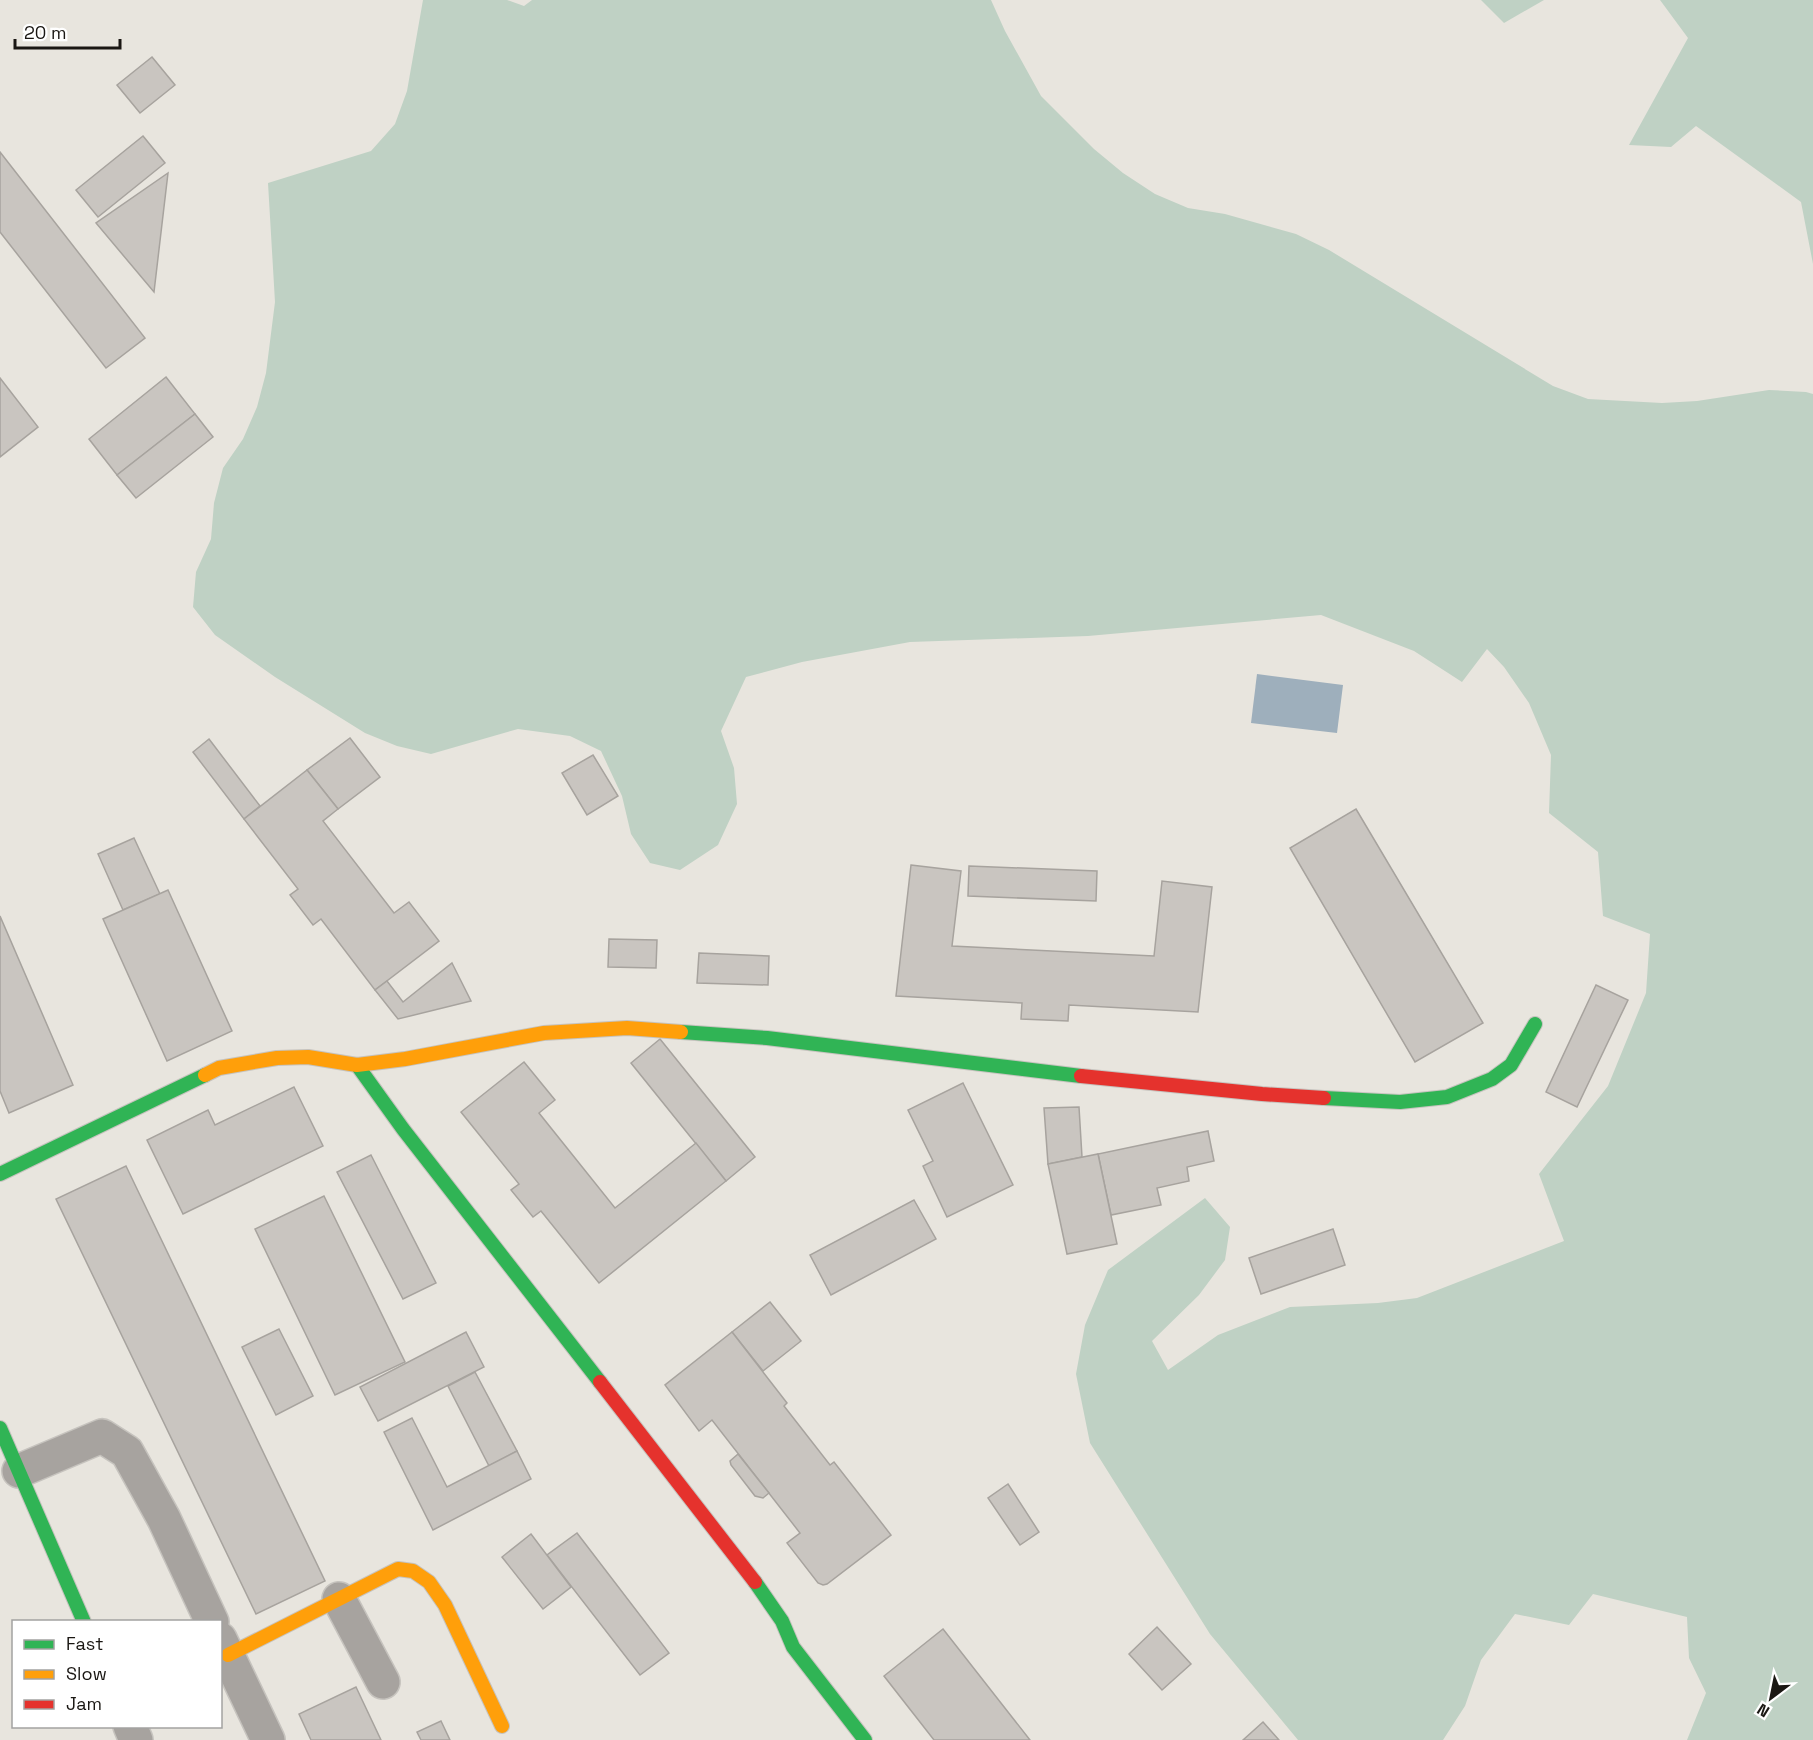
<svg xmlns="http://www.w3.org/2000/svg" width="1813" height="1740" font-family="'Space Grotesk',sans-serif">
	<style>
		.forest { fill: #bfd1c4 }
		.water { fill: #9eafbc }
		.building { fill: #c9c5c0; stroke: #a7a39e; stroke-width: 1.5 }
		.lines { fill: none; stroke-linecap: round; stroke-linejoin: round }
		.street-casing { stroke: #c6c3be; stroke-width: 36 }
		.fast-casing { stroke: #c6c3be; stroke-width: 16 }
		.slow-casing { stroke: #c6c3be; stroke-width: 16 }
		.jam-casing { stroke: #c6c3be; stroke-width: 16 }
		.street { stroke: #a7a39f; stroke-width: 33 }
		.fast { stroke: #30b455; stroke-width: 14 }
		.slow { stroke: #ff9f0a; stroke-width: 14 }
		.jam { stroke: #e5322d; stroke-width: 14 }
	</style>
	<rect width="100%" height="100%" fill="#e8e5de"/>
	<g class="forest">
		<path d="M423,0H507L524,6L532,0H991L1005,31L1041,96L1094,149L1123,173L1155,194L1188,208L1225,214L1296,234L1329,250L1553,386L1588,399L1662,403L1697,401L1769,390L1806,392L1813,394V1740H1687L1706,1693L1689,1658L1687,1617L1593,1594L1569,1625L1515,1614L1481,1660L1465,1706L1443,1740H1298L1210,1634L1090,1443L1076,1374L1085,1325L1108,1270L1205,1198L1230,1227L1225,1260L1199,1295L1152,1341L1168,1370L1218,1335L1290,1307L1378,1303L1417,1298L1564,1241L1539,1174L1608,1086L1646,993L1650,934L1603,916L1598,852L1549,813L1551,755L1529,703L1504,667L1487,649L1462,682L1414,651L1321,615L1088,636L910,642L802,662L746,677L721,731L734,768L737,804L718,845L680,870L650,863L631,834L622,796L601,751L570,736L518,729L431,754L397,746L365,733L275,677L215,635L193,607L196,572L211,539L214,503L223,468L243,439L257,407L266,373L275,302L268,183L371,151L395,124L407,91Z"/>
		<path d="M1481,0H1544L1504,23Z"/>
		<path d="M1660,0H1813V264L1801,202L1696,126L1671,147L1629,145L1688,38Z"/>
	</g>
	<path class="water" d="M1257,674L1343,685L1337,733L1251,723Z"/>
	<g class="building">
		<path d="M152,57L175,85L140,113L117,85Z"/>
		<path d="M143,136L165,163L98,217L76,190Z"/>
		<path d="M0,152L145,338L106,368L0,232Z"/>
		<path d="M168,173L154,292L96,223Z"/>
		<path d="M166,377L195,414L117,475L89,439Z"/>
		<path d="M0,378L38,427L0,457Z"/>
		<path d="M195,414L213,437L136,498L117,475Z"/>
		<path d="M350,738L380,777L338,809L307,770Z"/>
		<path d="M209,739L260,806L244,819L193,752Z"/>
		<path d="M593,755L618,796L587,815L562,773Z"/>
		<path d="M307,770L338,809L323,821L394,913L409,902L439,941L375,990L321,919L313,925L290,895L298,889L244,819Z"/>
		<path d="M1356,809L1483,1023L1415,1062L1290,848Z"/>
		<path d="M134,838L160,894L123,910L98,854Z"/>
		<path d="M911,865L961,871L952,946L1154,956L1162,881L1212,887L1198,1012L1069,1005L1068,1021L1021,1019L1022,1003L896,996Z"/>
		<path d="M969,866L1097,871L1096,901L968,896Z"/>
		<path d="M168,890L232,1031L167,1061L103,919Z"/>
		<path d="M0,916L73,1085L9,1113L0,1091Z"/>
		<path d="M609,939L657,940L656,968L608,967Z"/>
		<path d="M699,953L769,956L768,985L697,983Z"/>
		<path d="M452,963L471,1001L398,1019L375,990L387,981L403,1002Z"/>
		<path d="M1596,985L1628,1000L1577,1107L1546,1092Z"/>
		<path d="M660,1039L755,1157L726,1181L631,1063Z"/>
		<path d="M524,1062L555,1100L539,1113L615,1208L696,1143L726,1181L599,1283L541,1211L533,1217L511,1190L519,1184L461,1112Z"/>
		<path d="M963,1083L1013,1185L947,1217L923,1166L933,1161L908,1110Z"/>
		<path d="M294,1087L323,1146L183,1214L147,1140L208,1110L215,1125Z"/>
		<path d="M1079,1107L1082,1157L1048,1164L1044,1108Z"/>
		<path d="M1208,1131L1214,1161L1187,1167L1189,1181L1157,1188L1161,1205L1111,1215L1098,1154Z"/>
		<path d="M1098,1154L1117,1244L1067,1254L1048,1164Z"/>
		<path d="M371,1155L436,1283L403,1299L337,1172Z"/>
		<path d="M126,1166L325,1581L256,1614L56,1199Z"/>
		<path d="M324,1196L405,1362L335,1395L255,1229Z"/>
		<path d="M914,1200L936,1239L831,1295L810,1255Z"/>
		<path d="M1333,1229L1345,1265L1261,1294L1249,1258Z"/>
		<path d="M770,1302L801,1341L763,1371L732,1332Z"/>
		<path d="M279,1329L313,1396L276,1415L242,1347Z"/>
		<path d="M466,1332L484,1367L378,1421L360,1387Z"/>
		<path d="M732,1332L787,1403L784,1406L830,1465L834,1462L891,1535L827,1584L823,1585L818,1583L787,1543L800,1533L712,1420L699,1431L665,1385Z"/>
		<path d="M475,1372L517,1451L489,1466L448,1386Z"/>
		<path d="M412,1418L447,1487L517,1451L531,1479L433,1530L384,1432Z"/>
		<path d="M738,1454L769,1493L763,1498L755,1496L731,1465L730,1461Z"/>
		<path d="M1008,1484L1039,1532L1020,1545L988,1498Z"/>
		<path d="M577,1533L669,1653L640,1675L547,1555Z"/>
		<path d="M531,1534L571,1587L543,1609L502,1557Z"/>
		<path d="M1157,1627L1191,1664L1162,1690L1129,1654Z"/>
		<path d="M943,1629L1030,1740H934L884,1676Z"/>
		<path d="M356,1687L381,1740H311L299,1714Z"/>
		<path d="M441,1721L450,1740H421L417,1732Z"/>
		<path d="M1263,1722L1279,1740H1243Z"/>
	</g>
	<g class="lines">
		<defs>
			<g id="street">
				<path d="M19,1471L102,1436L127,1452L164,1519L212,1622"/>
				<path d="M339,1599L383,1682"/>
				<path d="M220,1639L268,1740"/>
				<path d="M130,1726L136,1740"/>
			</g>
			<g id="fast">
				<path d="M681,1032L767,1038L1081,1076"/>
				<path d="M357,1065L403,1129L600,1382"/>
				<path d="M1324,1098L1400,1102L1447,1097L1492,1079L1511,1065L1535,1024"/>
				<path d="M0,1174L205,1075"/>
				<path d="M0,1428L84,1622"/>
				<path d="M755,1582L782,1621L793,1647L865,1740"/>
			</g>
			<g id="slow">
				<path d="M205,1075L219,1068L277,1058L308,1057L357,1065L405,1059L544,1033L627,1028L681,1032"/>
				<path d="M228,1655L398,1569L413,1571L429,1582L445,1605L502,1726"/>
			</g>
			<g id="jam">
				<path d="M1081,1076L1262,1094L1324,1098"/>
				<path d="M600,1382L755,1582"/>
			</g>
		</defs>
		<use href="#street" class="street-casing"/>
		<use href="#fast" class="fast-casing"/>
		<use href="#slow" class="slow-casing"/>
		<use href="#jam" class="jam-casing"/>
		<use href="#street" class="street"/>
		<use href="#fast" class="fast"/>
		<use href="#slow" class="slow"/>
		<use href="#jam" class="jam"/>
	</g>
	<rect x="12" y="1620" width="210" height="108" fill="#ffffff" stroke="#a3a2a1" stroke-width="1.5"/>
	<rect x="24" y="1640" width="30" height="9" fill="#30b455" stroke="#a3a2a1" stroke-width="1.5"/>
	<text x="66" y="1650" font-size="18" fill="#1a1713">Fast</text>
	<rect x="24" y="1670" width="30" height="9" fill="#ff9f0a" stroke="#a3a2a1" stroke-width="1.5"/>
	<text x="66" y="1680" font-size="18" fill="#1a1713">Slow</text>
	<rect x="24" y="1700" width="30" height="9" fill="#e5322d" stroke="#a3a2a1" stroke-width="1.5"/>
	<text x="66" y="1710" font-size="18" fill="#1a1713">Jam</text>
	<g transform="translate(1771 1698) rotate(212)" stroke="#ffffff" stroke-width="4.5" paint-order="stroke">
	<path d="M0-4.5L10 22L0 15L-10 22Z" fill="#1a1713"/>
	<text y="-9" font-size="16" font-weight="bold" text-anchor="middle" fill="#1a1713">N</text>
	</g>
	<path d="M15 39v9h105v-9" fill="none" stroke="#1a1713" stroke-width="3"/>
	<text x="24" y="39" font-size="18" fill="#1a1713" stroke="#ffffff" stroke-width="4.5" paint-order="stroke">20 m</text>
</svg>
